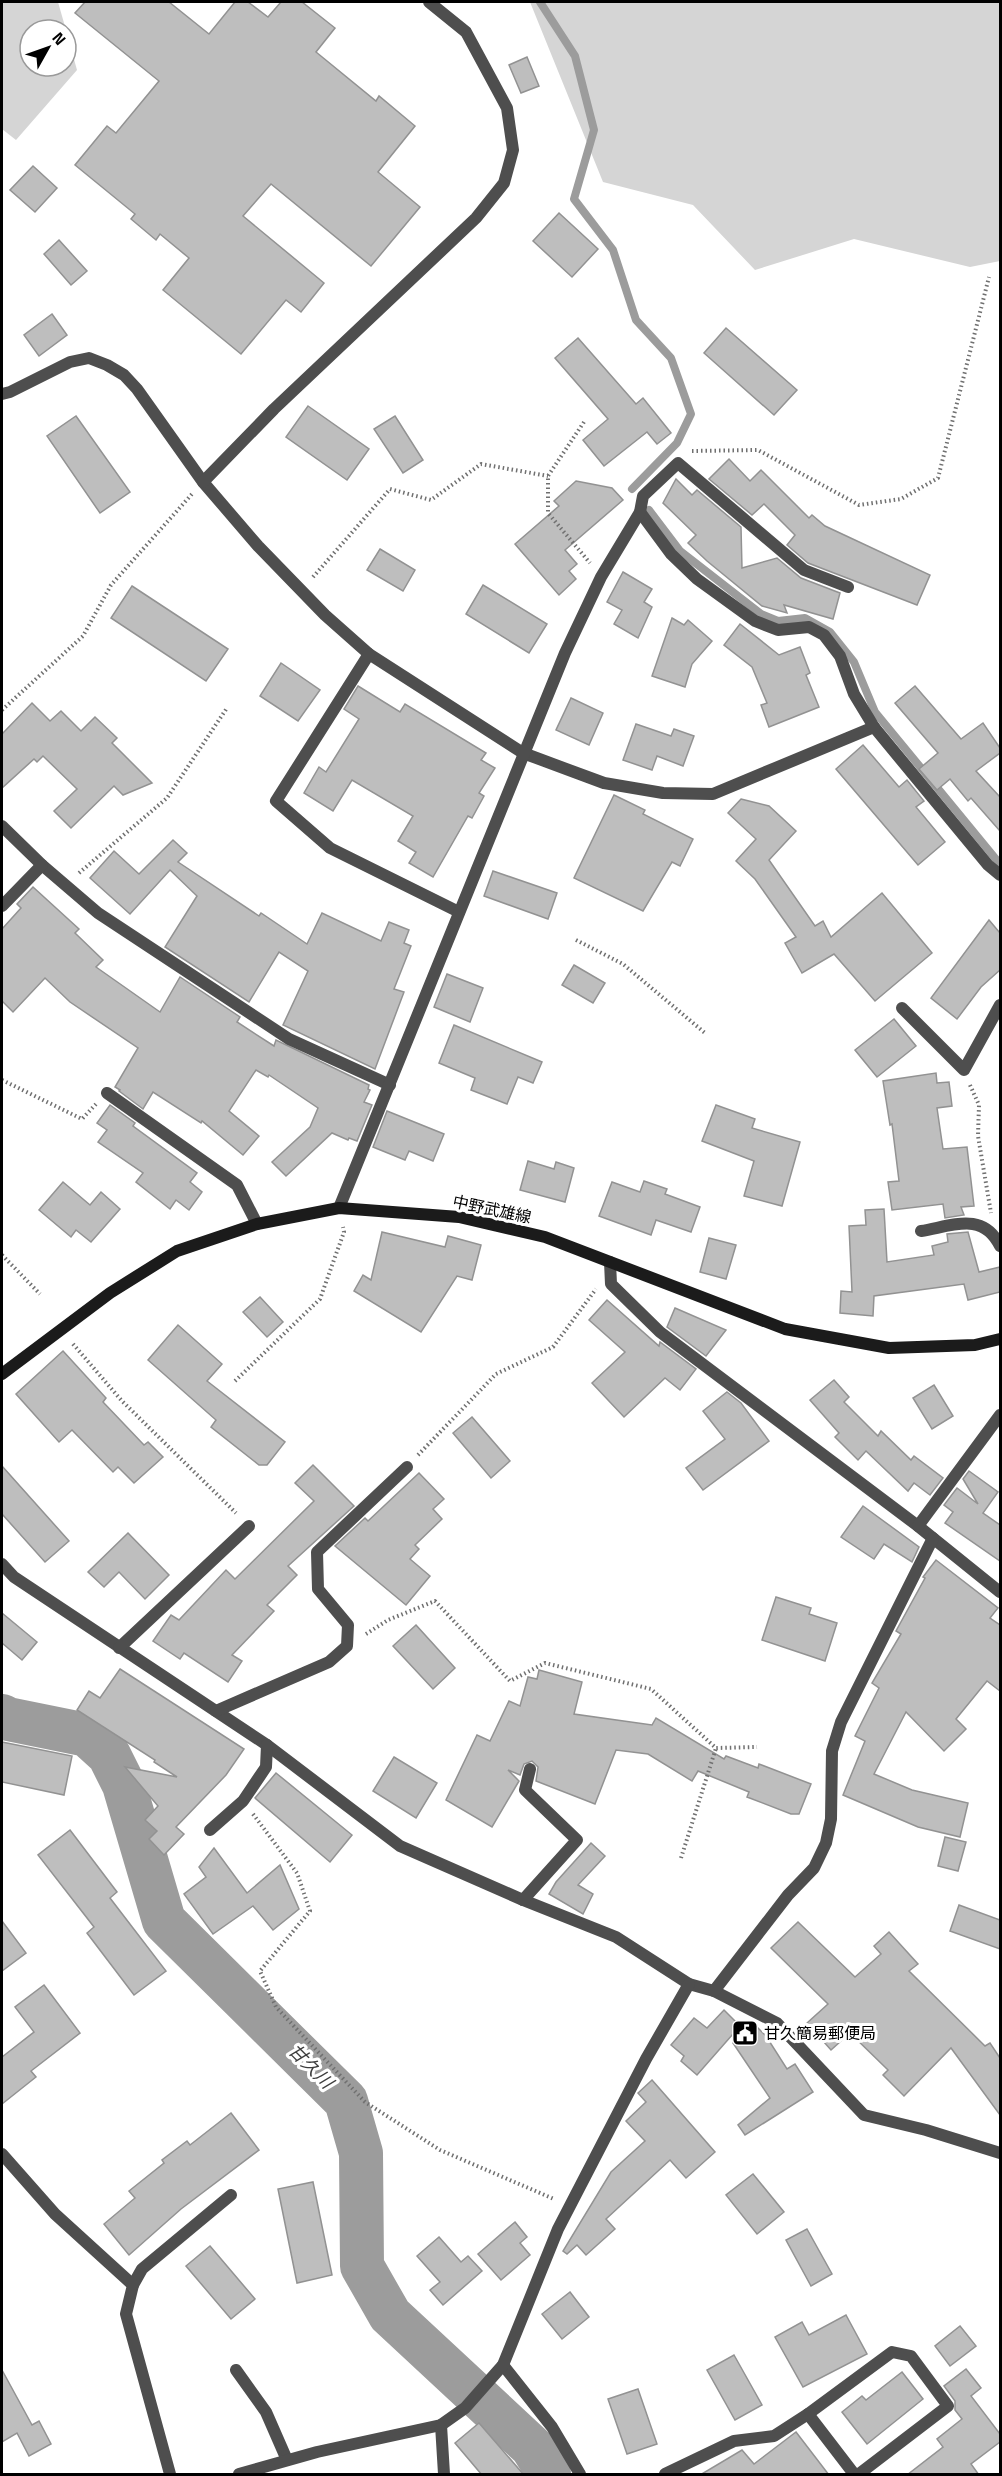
<svg xmlns="http://www.w3.org/2000/svg" width="1002" height="2476" font-family="'Titillium Web','Noto Sans JP',sans-serif">
	<style>
		.green { fill: #d5d5d5 }
		.lines { fill: none; stroke-linecap: round; stroke-linejoin: round }
		.stream { stroke: #9c9c9c; stroke-width: 8 }
		.river { stroke: #9c9c9c; stroke-width: 44 }
		.building { fill: #bebebe; stroke: #929292; stroke-width: 1.5 }
		.path { stroke: #707070; stroke-width: 4; stroke-dasharray: 1.5 3; stroke-linecap: butt }
		.street { stroke: #4e4e4e; stroke-width: 12 }
		.secondary { stroke: #1b1b1b; stroke-width: 12 }
		.labels { text-anchor: middle; dominant-baseline: central; stroke-width: 6; stroke-linejoin: round; paint-order: stroke }
		.street-label { font-size: 16px; fill: #000; stroke: #fff }
		.poi-label { font-size: 16px; fill: #000; stroke: #fff; text-anchor: start }
		.water-label { font-size: 18px; font-style: italic; fill: #3d3d3d; stroke: #fff }
	</style>
	<rect width="100%" height="100%" fill="#fff"/>
	<g class="green">
		<path d="M2,2H58L66,30H30V66H66V31L77,70L16,140L2,129Z"/>
		<path d="M530,2H1000V261L970,267L854,239L755,270L693,205L603,182Z"/>
	</g>
	<g class="lines">
		<g class="stream">
			<path d="M540,2L575,56L594,130L574,199L613,250L636,320L671,358L691,414L677,443L632,489"/>
			<path d="M649,510L680,551L761,614L778,621L805,618L830,632L854,662L875,712L1000,864"/>
		</g>
		<path class="river" d="M2,1716L8,1719L87,1735L109,1755L124,1785L164,1921L346,2101L361,2153L362,2266L390,2315L532,2447L549,2474"/>
	</g>
	<g class="building">
		<path d="M85,2H169L209,34L235,2H248L268,17L281,2H302L335,28L316,52L376,101L379,96L415,126L378,172L420,207L371,266L271,184L243,216L324,283L301,312L286,300L241,354L163,290L189,258L160,234L156,240L131,219L135,214L75,165L107,126L116,133L159,81L75,13Z"/>
		<path d="M527,57L539,86L521,93L509,65Z"/>
		<path d="M33,166L57,188L35,212L10,190Z"/>
		<path d="M559,213L598,249L572,277L533,241Z"/>
		<path d="M59,240L87,271L71,285L44,254Z"/>
		<path d="M52,314L67,335L39,356L24,335Z"/>
		<path d="M726,328L797,390L774,415L704,353Z"/>
		<path d="M578,338L636,404L643,398L671,433L657,444L647,432L604,466L583,440L608,419L555,358Z"/>
		<path d="M308,406L369,449L347,480L286,437Z"/>
		<path d="M76,416L130,492L100,513L47,436Z"/>
		<path d="M395,416L423,460L403,473L374,429Z"/>
		<path d="M729,459L750,481L761,470L809,518L812,515L825,526L930,575L917,605L808,563L787,545L795,535L764,504L752,515L709,479Z"/>
		<path d="M676,479L692,495L697,490L741,527L742,568L777,558L801,578L840,593L833,619L784,605L787,613L762,606L707,561L688,543L696,535L663,503Z"/>
		<path d="M576,481L612,488L623,500L565,550L577,564L569,571L576,579L559,595L515,544L559,506L554,501Z"/>
		<path d="M380,549L415,570L403,591L367,570Z"/>
		<path d="M623,572L652,589L644,602L652,607L638,638L614,624L622,610L607,602Z"/>
		<path d="M483,585L547,624L529,653L466,614Z"/>
		<path d="M132,586L228,649L206,681L111,618Z"/>
		<path d="M672,618L684,625L688,620L712,641L692,664L685,687L652,676Z"/>
		<path d="M740,624L779,655L800,647L810,673L806,675L819,707L769,727L761,705L767,703L752,667L724,645Z"/>
		<path d="M281,663L320,690L298,721L260,696Z"/>
		<path d="M358,686L400,712L405,704L486,753L481,760L495,768L479,793L484,796L472,818L468,816L433,877L409,863L416,852L398,841L413,816L352,780L333,811L304,793L319,767L326,772L359,719L344,709Z"/>
		<path d="M915,686L961,739L983,723L1000,748V753L976,771L1000,797V831L971,798L968,801L950,779L937,790L919,769L938,753L895,703Z"/>
		<path d="M571,698L603,713L589,745L556,730Z"/>
		<path d="M32,703L50,721L61,711L81,731L95,717L117,738L112,743L152,783L123,795L114,786L71,828L54,811L77,789L43,756L37,762L34,759L2,788V734Z"/>
		<path d="M636,724L671,736L674,729L694,736L683,766L657,756L652,770L623,760Z"/>
		<path d="M863,745L899,787L907,780L924,801L916,807L945,842L918,865L836,769Z"/>
		<path d="M614,795L645,810L643,814L693,839L680,866L672,862L643,911L574,878Z"/>
		<path d="M741,799L769,806L796,831L769,860L815,926L823,921L831,937L882,893L932,953L875,1001L834,954L802,973L785,943L796,937L755,879L736,861L756,839L728,813Z"/>
		<path d="M173,840L187,853L178,862L259,916L261,913L307,944L322,913L381,941L389,922L409,930L404,943L411,946L394,989L404,992L375,1069L283,1025L308,971L279,952L249,1002L165,947L197,896L170,870L130,914L90,878L114,851L139,874Z"/>
		<path d="M493,871L557,893L548,919L484,896Z"/>
		<path d="M33,887L79,929L75,933L103,960L96,967L160,1012L180,977L240,1017L237,1022L274,1046L276,1040L369,1085L368,1089L370,1090L364,1102L372,1105L357,1141L349,1138L348,1140L332,1133L286,1176L272,1162L310,1127L318,1108L269,1075L268,1077L256,1070L229,1111L259,1136L243,1155L202,1121L201,1123L153,1092L143,1109L119,1091L120,1090L115,1087L138,1048L70,1002L45,978L13,1012L2,1001V929L21,908L17,904Z"/>
		<path d="M989,920L1000,933V970L981,987L957,1019L931,998Z"/>
		<path d="M574,965L605,983L593,1003L562,985Z"/>
		<path d="M447,974L483,988L470,1022L434,1007Z"/>
		<path d="M894,1019L916,1046L877,1077L855,1050Z"/>
		<path d="M454,1025L542,1062L533,1083L518,1077L507,1104L471,1090L475,1078L439,1063Z"/>
		<path d="M936,1073L937,1083L949,1082L952,1106L937,1108L943,1149L967,1147L974,1206L961,1207L964,1215L945,1218L943,1204L892,1210L888,1182L899,1181L892,1124L890,1125L883,1081Z"/>
		<path d="M110,1105L135,1123L133,1126L197,1173L190,1182L202,1192L189,1210L176,1200L170,1209L136,1182L143,1173L98,1142L107,1130L97,1123Z"/>
		<path d="M716,1105L755,1119L752,1128L800,1142L782,1206L744,1196L754,1161L702,1141Z"/>
		<path d="M387,1111L444,1134L433,1161L409,1151L405,1160L373,1147Z"/>
		<path d="M528,1161L554,1169L556,1162L574,1168L565,1202L520,1190Z"/>
		<path d="M644,1181L667,1189L665,1194L700,1207L691,1232L656,1220L651,1235L599,1216L612,1182L640,1192Z"/>
		<path d="M63,1182L90,1205L101,1192L120,1209L91,1242L76,1230L71,1237L39,1210Z"/>
		<path d="M884,1209L887,1262L934,1255L932,1246L948,1242L947,1234L968,1232L979,1272L1000,1267V1292L968,1300L964,1284L874,1296L873,1316L840,1313L841,1291L852,1292L849,1226L866,1225L865,1210Z"/>
		<path d="M382,1232L445,1247L448,1236L481,1245L472,1280L457,1276L421,1332L354,1291L363,1275L371,1280Z"/>
		<path d="M709,1238L736,1245L726,1279L700,1272Z"/>
		<path d="M260,1297L283,1322L267,1337L243,1312Z"/>
		<path d="M607,1300L659,1346L660,1342L696,1369L680,1390L665,1378L624,1417L592,1383L625,1352L589,1320Z"/>
		<path d="M675,1308L726,1330L706,1356L667,1327Z"/>
		<path d="M178,1325L222,1364L207,1381L285,1442L267,1465H259L211,1427L216,1420L148,1360Z"/>
		<path d="M63,1351L106,1398L103,1402L144,1445L148,1442L163,1457L134,1483L118,1467L113,1472L72,1430L59,1442L16,1394Z"/>
		<path d="M834,1380L849,1397L844,1402L878,1436L881,1431L911,1460L914,1456L943,1478L930,1495L914,1483L908,1491L866,1451L858,1460L835,1437L839,1433L810,1400Z"/>
		<path d="M934,1385L953,1416L932,1429L913,1398Z"/>
		<path d="M727,1392L741,1403L769,1441L703,1490L686,1468L725,1439L703,1411Z"/>
		<path d="M472,1417L510,1461L491,1478L453,1433Z"/>
		<path d="M313,1465L354,1506L288,1566L297,1575L267,1605L274,1611L232,1655L242,1661L228,1682L184,1653L180,1659L153,1641L171,1615L179,1620L226,1570L235,1579L314,1501L295,1483Z"/>
		<path d="M2,1466L69,1541L45,1562L2,1514Z"/>
		<path d="M969,1471L998,1492L983,1513L1000,1525V1561L945,1523L953,1512L944,1505L957,1488L978,1504L963,1479Z"/>
		<path d="M419,1473L444,1499L433,1509L442,1519L415,1545L419,1549L410,1559L430,1576L406,1605L335,1546L365,1518L368,1521Z"/>
		<path d="M863,1506L919,1547L912,1562L884,1544L874,1559L841,1537Z"/>
		<path d="M128,1533L169,1575L145,1599L119,1572L104,1587L88,1572Z"/>
		<path d="M936,1560L998,1608L990,1618L1000,1625V1691L987,1681L956,1719L966,1729L944,1751L906,1712L874,1774L912,1790L968,1803L960,1837L918,1827L843,1795L865,1741L855,1736L879,1688L872,1683L901,1634L896,1631L925,1578L923,1577Z"/>
		<path d="M776,1597L811,1608L809,1614L837,1623L825,1661L762,1640Z"/>
		<path d="M2,1613L37,1642L22,1660L2,1643Z"/>
		<path d="M416,1625L455,1668L433,1689L393,1646Z"/>
		<path d="M120,1669L244,1749L226,1775L176,1827L184,1834L164,1855L149,1839L157,1831L145,1820L158,1806L125,1767L177,1777L154,1762L155,1760L77,1710L89,1691L100,1698Z"/>
		<path d="M539,1670L582,1682L574,1714L652,1725L656,1718L724,1759L726,1756L758,1768L759,1764L811,1784L799,1814H791L747,1797L749,1792L698,1771L692,1781L648,1754L616,1750L595,1804L536,1781L538,1767L532,1761L524,1764L520,1775L508,1770L519,1781L492,1827L446,1800L477,1735L490,1741L509,1701L520,1706L528,1677L537,1679Z"/>
		<path d="M2,1742L72,1756L64,1795L2,1782Z"/>
		<path d="M394,1757L437,1783L416,1818L373,1791Z"/>
		<path d="M276,1773L352,1835L330,1862L255,1798Z"/>
		<path d="M70,1830L117,1892L110,1898L166,1971L134,1995L87,1933L94,1927L38,1855Z"/>
		<path d="M945,1837L966,1842L958,1871L938,1866Z"/>
		<path d="M591,1843L605,1856L578,1885L593,1894L583,1914L549,1894L556,1882Z"/>
		<path d="M214,1848L247,1893L280,1865L299,1909L273,1930L253,1906L213,1934L184,1894L206,1877L199,1867Z"/>
		<path d="M959,1905L1000,1920V1949L950,1931Z"/>
		<path d="M2,1921L26,1953L2,1971Z"/>
		<path d="M798,1922L855,1977L881,1954L874,1946L889,1932L918,1964L909,1971L985,2046L990,2043L1000,2058V2115L951,2048L904,2096L883,2075L888,2070L850,2033L831,2050L807,2023L828,2004L771,1948Z"/>
		<path d="M44,1985L80,2033L31,2071L36,2077L2,2104V2057L34,2032L15,2007Z"/>
		<path d="M724,2010L740,2026L697,2075L681,2061L684,2056L671,2045L694,2018L707,2028Z"/>
		<path d="M753,2023L766,2036L787,2069L795,2064L813,2092L745,2135L738,2125L770,2098L733,2043Z"/>
		<path d="M652,2080L715,2152L686,2178L670,2160L606,2219L615,2229L586,2255L577,2245L567,2254L563,2251L611,2172L645,2141L626,2121L646,2102L638,2093Z"/>
		<path d="M231,2113L259,2150L181,2209L129,2255L104,2224L135,2198L129,2191L164,2163L162,2160L187,2141L190,2145Z"/>
		<path d="M753,2174L784,2212L757,2234L726,2195Z"/>
		<path d="M313,2182L332,2275L297,2283L278,2189Z"/>
		<path d="M515,2222L527,2237L520,2243L530,2255L501,2280L478,2254Z"/>
		<path d="M807,2229L832,2274L811,2286L786,2240Z"/>
		<path d="M439,2237L461,2262L468,2256L482,2271L443,2305L430,2290L440,2282L417,2256Z"/>
		<path d="M210,2246L255,2299L231,2319L186,2266Z"/>
		<path d="M570,2292L589,2317L562,2339L542,2314Z"/>
		<path d="M846,2315L867,2354L803,2387L775,2337L802,2322L809,2335Z"/>
		<path d="M960,2326L976,2346L950,2366L935,2346Z"/>
		<path d="M734,2355L762,2405L735,2420L707,2370Z"/>
		<path d="M966,2369L981,2388L971,2396L1000,2434V2442L971,2464L979,2475H907L943,2447L937,2439L962,2419L955,2410V2401L944,2386Z"/>
		<path d="M2,2370L32,2425L39,2421L51,2444L29,2456L17,2433L2,2442Z"/>
		<path d="M902,2372L923,2399L867,2444L842,2412L862,2396L866,2400Z"/>
		<path d="M638,2389L657,2444L627,2454L608,2399Z"/>
		<path d="M479,2423L524,2475H482L455,2443Z"/>
		<path d="M796,2432L829,2475H700L742,2450L754,2464Z"/>
	</g>
	<g class="lines">
		<g class="path">
			<path d="M584,422L548,476V513L590,563"/>
			<path d="M692,451L758,450L859,505L901,499L938,478L989,277"/>
			<path d="M313,577L390,489L431,500L481,464L548,476"/>
			<path d="M2,710L83,636L111,585L192,494"/>
			<path d="M79,873L167,798L227,708"/>
			<path d="M576,940L623,964L705,1033"/>
			<path d="M2,1080L82,1119L96,1104"/>
			<path d="M970,1085L979,1105L978,1136L991,1213"/>
			<path d="M2,1255L40,1294"/>
			<path d="M73,1344L122,1401L236,1513"/>
			<path d="M235,1381L320,1299L344,1232L343,1227"/>
			<path d="M418,1455L496,1374L553,1347L596,1289"/>
			<path d="M366,1634L388,1620L435,1601L510,1681L545,1663L651,1689L716,1748L757,1747"/>
			<path d="M253,1814L297,1873L310,1911L260,1971L276,2007L365,2102L440,2150L554,2199"/>
			<path d="M681,1858L716,1748"/>
		</g>
		<g class="street">
			<path d="M2,394L10,392L70,362L89,358L107,365L124,375L137,389L203,482L258,546L325,615L369,654L523,753L604,783L663,793L713,794L874,727L988,865L1000,875"/>
			<path d="M203,482L274,409L476,218L504,183L513,150L507,108L466,32L429,2"/>
			<path d="M640,512L671,554L697,579L755,621L778,630L809,627L824,635L840,656L854,694L874,727"/>
			<path d="M369,654L276,801L330,848L459,912"/>
			<path d="M2,826L42,865L98,913L289,1039L390,1085"/>
			<path d="M2,906L42,865"/>
			<path d="M902,1008L964,1070L1000,1005"/>
			<path d="M107,1093L237,1185L257,1224"/>
			<path d="M339,1208L565,653L601,577L640,512L643,496L678,463L804,570L848,587"/>
			<path d="M921,1231C952,1226 983,1211 1000,1246"/>
			<path d="M610,1262L611,1284L660,1332L918,1526L1000,1592"/>
			<path d="M918,1526L1000,1415"/>
			<path d="M2,1564L14,1577L267,1745L400,1846L523,1900L616,1937L689,1984L714,1991L777,2023L864,2115L926,2130L1000,2153"/>
			<path d="M119,1648L249,1526"/>
			<path d="M216,1711L329,1662L347,1646L348,1625L318,1589L317,1552L407,1467"/>
			<path d="M210,1830L243,1801L266,1767L267,1745"/>
			<path d="M523,1900L577,1840L525,1790L530,1769"/>
			<path d="M714,1991L788,1895L814,1868L826,1843L831,1819L832,1751L841,1722L933,1538"/>
			<path d="M2,2154L55,2214L133,2285L126,2314L170,2474"/>
			<path d="M133,2285L142,2269L231,2195"/>
			<path d="M503,2365L552,2427L580,2474"/>
			<path d="M236,2370L266,2412L287,2460"/>
			<path d="M808,2414L854,2474"/>
			<path d="M441,2425L444,2474"/>
			<path d="M239,2474L317,2452L441,2425L465,2408L503,2365L558,2229L646,2059L689,1984"/>
			<path d="M665,2474L734,2441L774,2436L808,2414L892,2352L911,2356L948,2406L859,2474"/>
		</g>
		<path class="secondary" d="M2,1374L110,1293L177,1251L257,1224L339,1208L459,1217L545,1237L785,1329L889,1348L975,1345L1000,1339"/>
	</g>
	<defs>
		<symbol id="civic-square" viewBox="-11 -11 22 22"><rect x="-9" y="-9" width="18" height="18" rx="4" fill="#000" stroke="#fff"/><path d="M-.6-6.5H3V-4.5H.6V-3L4-1V1h2V6H-6V1h2V-1L-.6-3ZM-1.2 2.5V6h2.4V2.5Z" fill="#fff"/></symbol>
	</defs>
	<g fill-rule="evenodd">
		<use href="#civic-square" x="730" y="2018" width="30" height="30"/>
	</g>
	<g class="labels">
		<g class="street-label">
			<text transform="translate(492 1209) rotate(12)">中野武雄線</text>
		</g>
		<g class="poi-label">
			<text x="764" y="2033">甘久簡易郵便局</text>
		</g>
		<g class="water-label">
			<text transform="translate(311 2066) rotate(45)">甘久川</text>
		</g>
	</g>
	<rect width="1002" height="2476" fill="none" stroke="#000000" stroke-width="6"/>
	<g transform="translate(48 48) rotate(50)"><circle r="28" fill="#ffffff" stroke="#999999" stroke-width="1.5"/>
	<path d="M0-4.5L10 22L0 15L-10 22Z" fill="#000000"/>
	<text y="-9" font-size="16" font-weight="bold" text-anchor="middle" fill="#000000">N</text>
	</g>
</svg>
